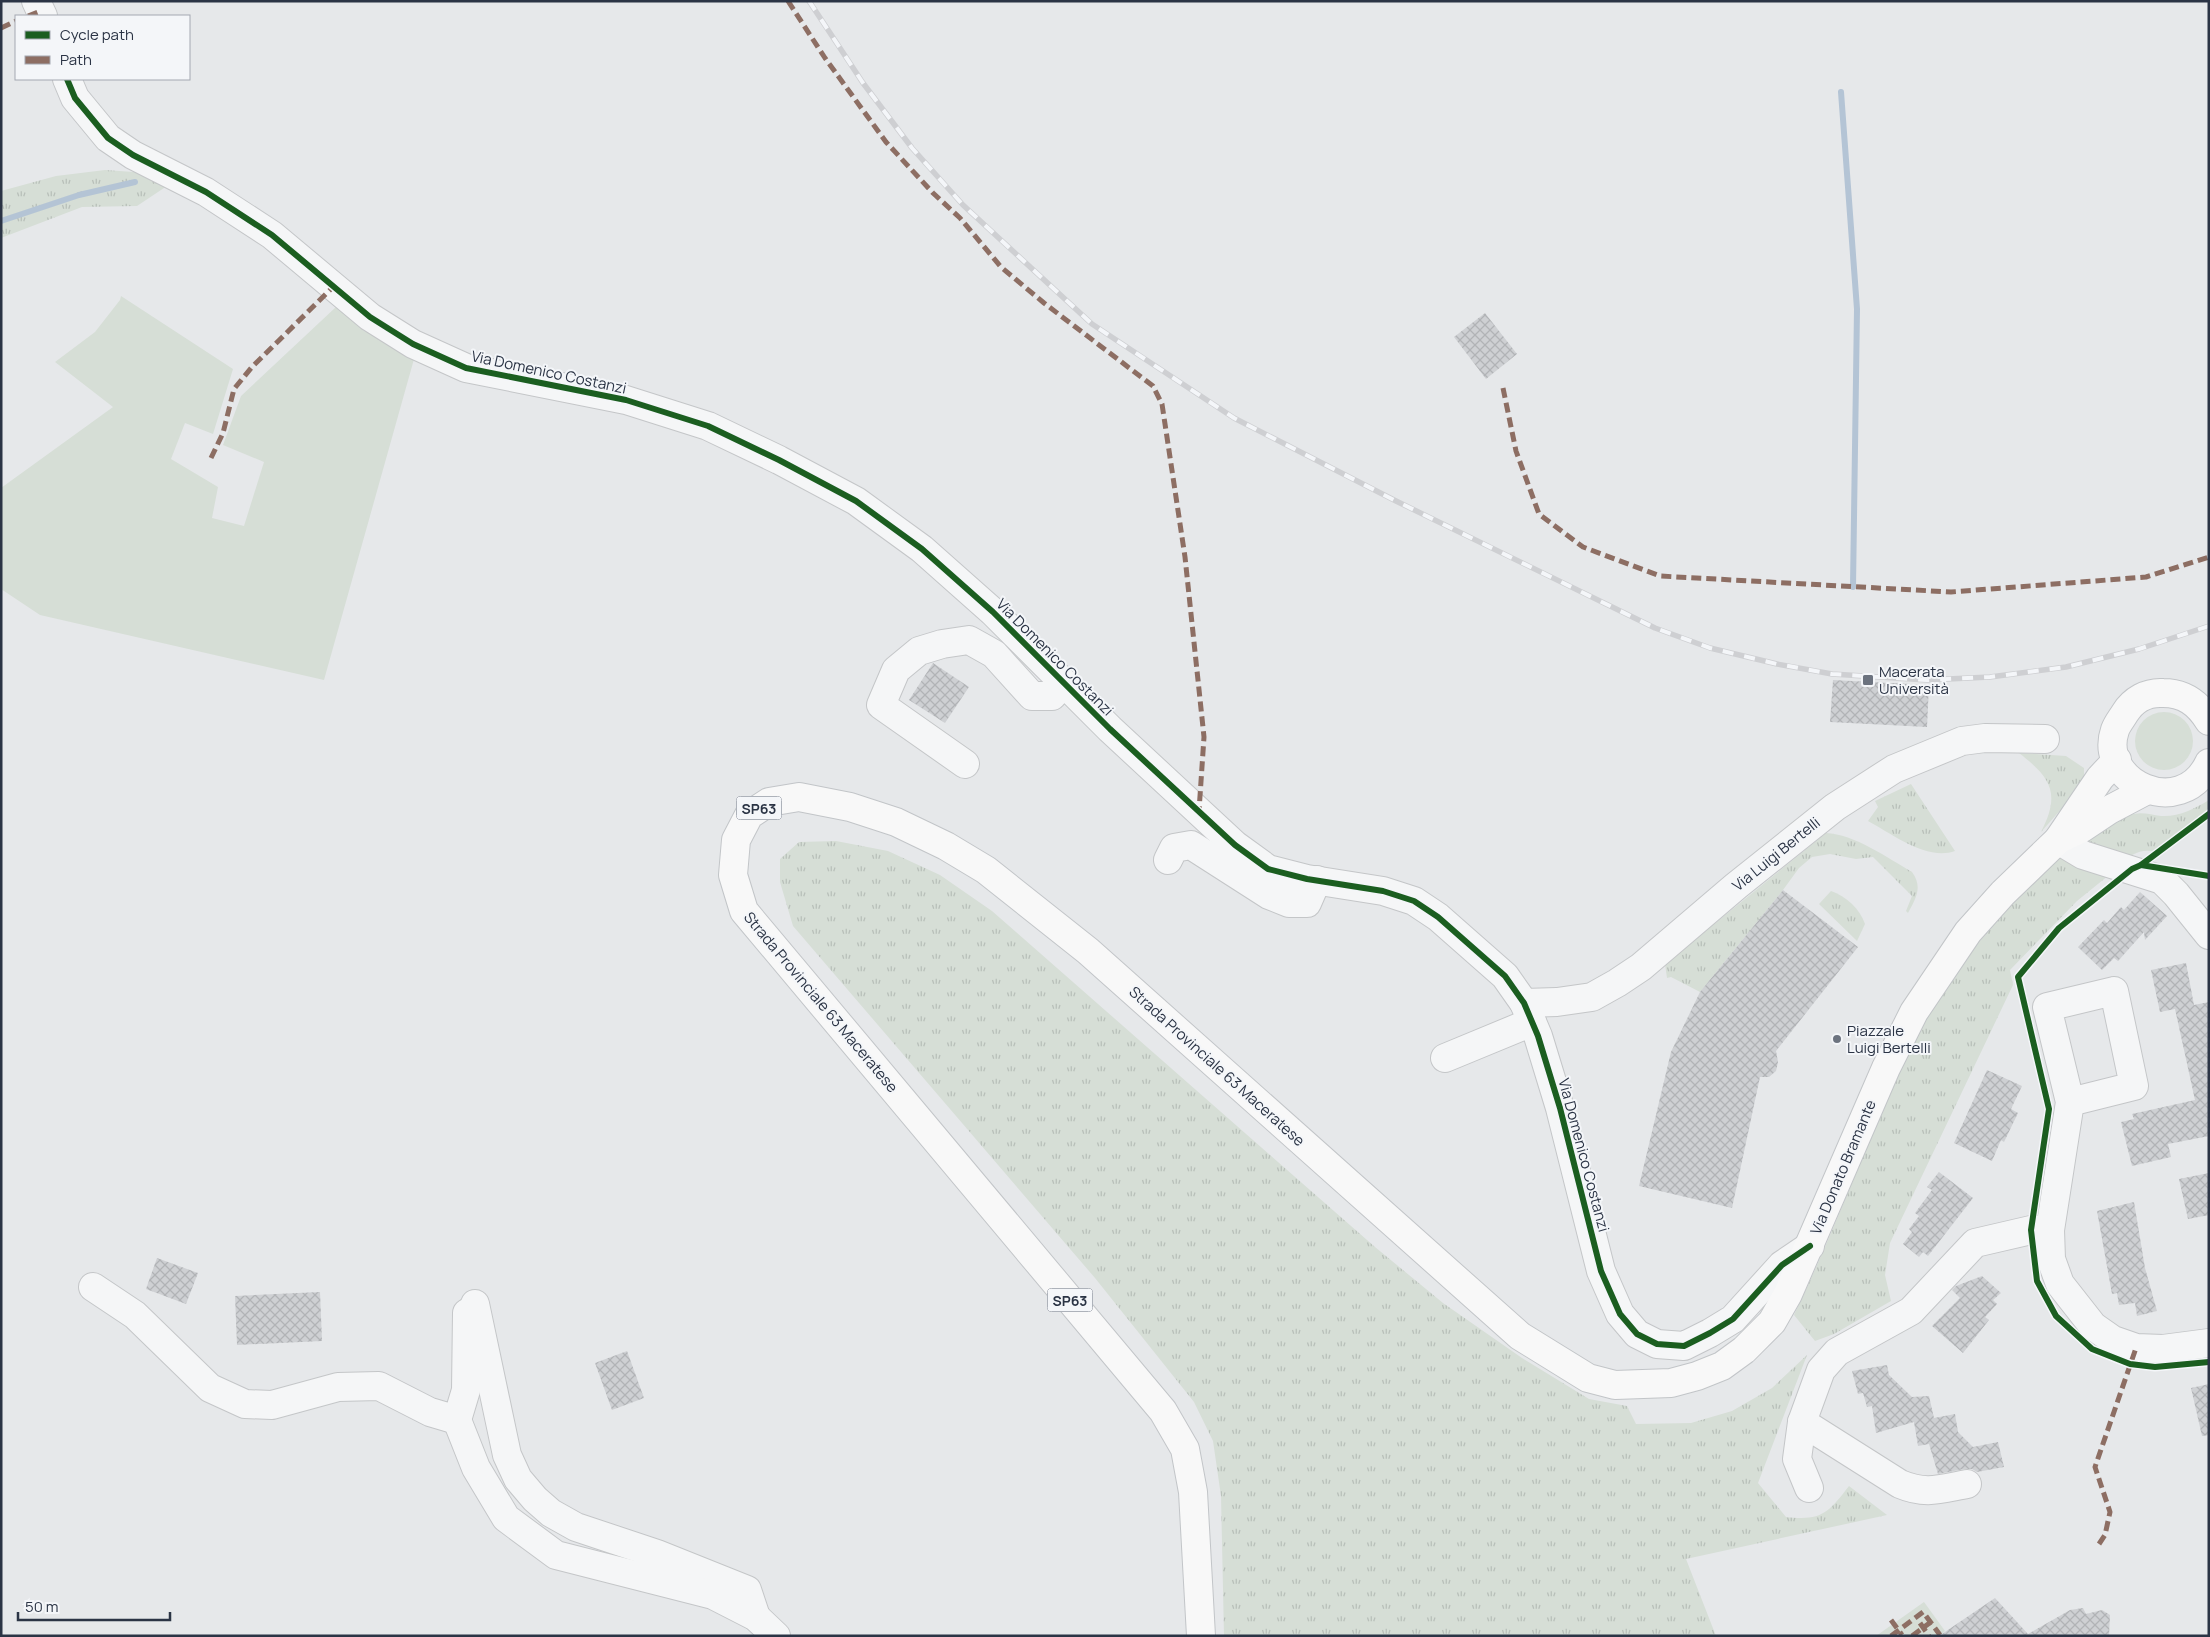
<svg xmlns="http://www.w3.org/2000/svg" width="2210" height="1637" font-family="Manrope,sans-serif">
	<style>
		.grass { fill: url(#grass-tufts) }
		.green { fill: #d6ded6 }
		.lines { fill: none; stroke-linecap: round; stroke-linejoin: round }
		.stream { stroke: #b4c4d5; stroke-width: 6 }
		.building { fill: url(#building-cross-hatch) }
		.minor-casing { stroke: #c4c6c8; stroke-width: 30 }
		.major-casing { stroke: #c2c5c8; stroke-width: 30 }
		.minor { stroke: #f5f6f7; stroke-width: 28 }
		.major { stroke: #f8f8f8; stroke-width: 28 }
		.rail-casing { stroke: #cecfd2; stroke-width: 5.5 }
		.rail { stroke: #f4f6f9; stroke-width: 4; stroke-dasharray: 11; stroke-linecap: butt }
		.quiet { stroke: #8d6e63; stroke-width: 5; stroke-dasharray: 10 5; stroke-linecap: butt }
		.cycleway-casing { stroke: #f4f6f9; stroke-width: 9 }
		.cycleway { stroke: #1b5e20; stroke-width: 6 }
		.poi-dot { fill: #6c737f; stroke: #f4f6f9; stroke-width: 2 }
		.labels { text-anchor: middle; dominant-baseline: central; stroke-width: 4; stroke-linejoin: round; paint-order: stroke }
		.shield { fill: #f4f6f9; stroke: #676e7b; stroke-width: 1 }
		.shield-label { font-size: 14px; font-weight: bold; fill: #2b3445 }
		.street-label { font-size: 15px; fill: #2b3445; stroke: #f4f6f9 }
		.poi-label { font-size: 15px; fill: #2b3445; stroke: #f4f6f9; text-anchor: start }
	</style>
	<defs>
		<pattern id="grass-tufts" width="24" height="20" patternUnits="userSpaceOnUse" patternTransform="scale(1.25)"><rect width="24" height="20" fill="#d6ded6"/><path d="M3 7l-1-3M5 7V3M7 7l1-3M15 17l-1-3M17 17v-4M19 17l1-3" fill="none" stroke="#b8bfb9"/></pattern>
		<pattern id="building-cross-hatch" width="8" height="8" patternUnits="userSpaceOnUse" patternTransform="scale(1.25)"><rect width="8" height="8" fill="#ced0d3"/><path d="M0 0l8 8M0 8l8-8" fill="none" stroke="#b1b3b6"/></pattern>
	</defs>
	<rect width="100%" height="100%" fill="#e6e8ea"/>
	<g class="grass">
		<path d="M105,170L148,173L170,184L137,206L82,207L1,238V191L56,176Z"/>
		<path d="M2019,753L2066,756L2084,768V779L2079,789L2041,832C2061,793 2051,778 2019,753Z"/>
		<path d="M1911,784L1955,851C1927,861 1892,834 1868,821L1878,807L1875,801Z"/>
		<path d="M2209,800V808L2155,852C2141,848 2131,855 2120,863L2081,841C2097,831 2115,817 2134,814C2143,812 2152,815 2161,816C2179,817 2194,809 2209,800Z"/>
		<path d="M1826,833C1854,834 1888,858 1912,872C1923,887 1916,898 1908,913L1906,911L1912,896L1873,857L1856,859L1830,854L1812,857L1799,868L1783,890L1700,992L1671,977L1667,978L1665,964Z"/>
		<path d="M836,841L888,851L940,875L992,911L1375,1247L1443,1303L1522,1358L1589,1399L1627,1406L1636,1424L1691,1423L1732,1411L1772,1388L1807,1355L1758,1483L1786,1517C1822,1521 1828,1513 1849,1486L1887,1515L1686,1559L1716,1636H1224L1221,1496L1213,1441L1194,1402L1095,1278L793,926L780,882V859L799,842Z"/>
		<path d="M2066,854L2114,871L2077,901L2010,970L2013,985L1890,1243L1885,1275L1891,1301L1834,1334L1815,1341L1794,1315C1822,1257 1846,1197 1871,1137C1885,1103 1900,1066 1918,1034C1957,965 2004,902 2066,854Z"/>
		<path d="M1831,891C1846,896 1860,909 1865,924L1857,941L1819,904Z"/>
	</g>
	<g class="green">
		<path d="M121,296L233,369L213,434L185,423L171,459L218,487L212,518L244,526L264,462L223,445L241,396L336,307L364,331L416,352L324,680L40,615L1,589V488L113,407L55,362L95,332L120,300Z"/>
		<circle cx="2164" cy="741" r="29"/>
		<path d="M1924,1602L1945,1631L1939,1636H1876Z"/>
	</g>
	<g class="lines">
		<g class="stream">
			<path d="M1841,92L1857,309L1853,587"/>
			<path d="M1,221L79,195L135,182"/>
		</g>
	</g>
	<g class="building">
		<path d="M1485,313L1517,354L1486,379L1454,337Z"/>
		<path d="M933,663L969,687L945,723L909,700Z"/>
		<path d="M1833,680L1929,685L1927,727L1830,722Z"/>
		<path d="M1783,890L1858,947L1776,1051L1778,1062L1776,1071L1769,1077H1760L1732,1208L1639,1186L1671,1052L1700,992Z"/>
		<path d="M2140,892L2167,916L2145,940L2144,932L2118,961L2114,958L2102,970L2078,947L2104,920L2107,923L2121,907L2124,910Z"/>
		<path d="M2186,963L2194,1005L2209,1002V1136L2168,1144L2171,1157L2132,1166L2121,1122L2134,1119L2132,1114L2195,1100L2175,1009L2160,1012L2151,970Z"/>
		<path d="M1987,1070L2022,1086L2011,1109L2018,1113L2004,1142L2001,1140L1992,1161L1954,1143Z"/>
		<path d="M1939,1172L1973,1198L1928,1256L1923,1252L1919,1257L1903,1244L1912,1232L1909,1229L1919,1216L1915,1213L1932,1190L1927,1187Z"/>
		<path d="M2209,1173V1215L2188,1219L2179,1179Z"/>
		<path d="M2134,1202L2145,1268L2157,1311L2137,1316L2135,1303L2119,1305L2117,1293L2112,1294L2097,1211Z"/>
		<path d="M157,1258L198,1273L186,1304L146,1289Z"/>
		<path d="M1982,1276L2001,1293L1993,1300L1997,1304L1985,1317L1989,1320L1963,1353L1932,1326L1960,1298L1952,1290L1956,1286Z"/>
		<path d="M320,1292L322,1341L237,1345L235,1296Z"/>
		<path d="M627,1351L644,1398L612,1410L595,1363Z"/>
		<path d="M1887,1365L1889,1375L1912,1397L1929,1396L1934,1418L1955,1414L1958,1432L1973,1447L1998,1442L2004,1467L1977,1472L1972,1469H1964L1938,1474L1929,1444L1918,1446L1914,1422L1876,1433L1872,1406L1867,1407L1863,1393L1858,1394L1852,1371Z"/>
		<path d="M2209,1384V1435L2202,1436L2191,1388Z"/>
		<path d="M1995,1598L2028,1634L2070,1610L2083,1608L2086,1614L2102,1610L2110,1615L2109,1636H1939Z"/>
	</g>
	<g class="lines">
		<defs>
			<g id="minor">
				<path d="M36,1L43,16"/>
				<path d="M67,79L75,98L108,138L133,155L206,192L272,235L370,317L413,344L466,368L626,400L708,426L779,460L856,501L922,549L993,612L1110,729L1235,845L1268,869L1307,879L1383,891L1414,901L1438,917L1505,976L1524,1003L1538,1036L1560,1108L1601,1271L1620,1314L1637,1334L1657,1344L1684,1346L1710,1333L1733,1319L1782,1265L1810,1246"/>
				<path d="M965,764L881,705L896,670L919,651L942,644L969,640L994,654L1032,696H1052L1064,683"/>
				<path d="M2058,840L2083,855L2162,880L2176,894L2209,935"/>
				<path d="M1168,860L1174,848L1191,845L1269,895L1289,903H1307L1317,880"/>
				<path d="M1524,1003L1557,1002L1592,997L1617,983L1641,967L1736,886L1835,807L1894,769L1962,741L1985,738L2045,739"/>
				<path d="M1445,1058L1532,1022"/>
				<path d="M2070,1102L2134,1086L2114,991L2047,1007L2070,1102L2050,1230L2051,1259L2060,1284L2093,1326L2113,1340L2136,1348L2163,1349L2209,1343"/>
				<path d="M93,1287L135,1315L210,1388L245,1404L272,1405L338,1387L379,1386L430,1412L457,1420"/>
				<path d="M475,1304L507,1455L518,1479L535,1499L551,1513L576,1527L657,1554L747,1590L756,1617"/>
				<path d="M457,1420L476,1468L506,1518L556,1555L713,1595L756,1617L776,1636"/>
				<path d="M457,1420L466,1390L467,1313"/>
				<path d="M1802,1422L1900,1484C1926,1495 1940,1489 1967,1484"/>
				<path d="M1809,1488L1797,1459L1802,1422L1821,1370L1837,1352L1911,1311L1975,1243L2031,1230H2050"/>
			</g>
			<g id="major">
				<path d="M2209,721C2198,703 2184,693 2163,693C2147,692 2133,700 2125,713C2122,718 2117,724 2115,730C2097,782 2181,822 2209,763"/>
				<path d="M2061,838L2082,828L2109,810L2147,790"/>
				<path d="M1201,1636L1193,1492L1185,1449L1163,1411L744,911L733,875L736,840L749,815L769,802L799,797L850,807L896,822L946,846L986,870L1088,951L1520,1336L1588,1378L1615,1385L1671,1383L1697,1376L1722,1366L1744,1350L1772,1322L1788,1294L1886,1068L1914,1012L1968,932L2003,893L2058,840L2100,778L2117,760"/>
			</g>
		</defs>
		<use href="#minor" class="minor-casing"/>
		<use href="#major" class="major-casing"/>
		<use href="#minor" class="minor"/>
		<use href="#major" class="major"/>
		<defs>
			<path id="rail" d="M809,1L863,83L912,148L963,205L1092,324L1234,418L1396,501L1655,628L1710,648L1777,664L1832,674L1927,680L1990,677L2066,667L2139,649L2209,626"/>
		</defs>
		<use href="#rail" class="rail-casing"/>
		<use href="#rail" class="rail"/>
		<g class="quiet">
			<path d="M788,1L825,58L886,142L933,193L960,218L1001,267L1044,303L1153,386L1162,404L1185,557L1204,737L1199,811"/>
			<path d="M28,16L41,11"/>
			<path d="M1,28L16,21"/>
			<path d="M1503,388L1516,451L1539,514L1583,547L1660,576L1951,592L2146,577L2209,557"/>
			<path d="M211,458L223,433L234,389L252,367L333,287"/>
			<path d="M2099,1544L2105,1535L2110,1512L2095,1467L2136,1348"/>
			<path d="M1891,1620L1902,1635"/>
			<path d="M1920,1623L1929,1636"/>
			<path d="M1891,1636L1923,1612L1940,1635"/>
			<path d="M1912,1636L1931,1622"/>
		</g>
		<defs>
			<g id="cycleway">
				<path d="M67,79L75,98L108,138L133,155L206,192L272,235L370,317L413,344L466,368L626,400L708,426L779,460L856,501L922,549L993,612L1110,729L1235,845L1268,869L1307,879L1383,891L1414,901L1438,917L1505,976L1524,1003L1538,1036L1560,1108L1601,1271L1620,1314L1637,1334L1657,1344L1684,1346L1710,1333L1733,1319L1782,1265L1810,1246"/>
				<path d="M2209,814L2141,865L2132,869L2059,928L2018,977L2049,1109L2031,1230L2037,1281L2056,1316L2092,1349L2130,1364L2155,1367L2209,1362"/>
				<path d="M2141,865L2209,876"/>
			</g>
		</defs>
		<use href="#cycleway" class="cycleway-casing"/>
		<use href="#cycleway" class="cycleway"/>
	</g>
	<g class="poi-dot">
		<rect x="1862" y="674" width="12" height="12" rx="2.5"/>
		<circle cx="1837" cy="1039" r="5"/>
	</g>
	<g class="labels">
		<g class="shield">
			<rect x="736.5" y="796.5" width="45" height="23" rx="4"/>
			<rect x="1047.5" y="1288.5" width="45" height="23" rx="4"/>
		</g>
		<g class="shield-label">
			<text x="759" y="808">SP63</text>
			<text x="1070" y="1300">SP63</text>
		</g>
		<g class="street-label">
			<text transform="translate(549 372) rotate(12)">Via Domenico Costanzi</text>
			<text transform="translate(1055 657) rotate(45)">Via Domenico Costanzi</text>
			<text transform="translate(1776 854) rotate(-39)">Via Luigi Bertelli</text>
			<text transform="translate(821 1002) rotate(50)">Strada Provinciale 63 Maceratese</text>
			<text transform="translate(1217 1066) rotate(42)">Strada Provinciale 63 Maceratese</text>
			<text transform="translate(1584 1155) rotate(75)">Via Domenico Costanzi</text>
			<text transform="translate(1843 1167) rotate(-67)">Via Donato Bramante</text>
		</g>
		<g class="poi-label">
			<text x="1879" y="671">Macerata<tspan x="1879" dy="17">Università</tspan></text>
			<text x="1847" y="1030">Piazzale<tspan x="1847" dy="17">Luigi Bertelli</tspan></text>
		</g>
	</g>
	<rect width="2210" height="1637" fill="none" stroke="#2b3445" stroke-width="5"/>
	<rect x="15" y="15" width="175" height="65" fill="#f4f6f9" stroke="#a4a8b1"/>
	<rect x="25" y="31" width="25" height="8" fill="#1b5e20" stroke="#a4a8b1"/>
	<text x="60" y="40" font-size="15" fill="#2b3445">Cycle path</text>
	<rect x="25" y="56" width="25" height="8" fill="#8d6e63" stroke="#a4a8b1"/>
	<text x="60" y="65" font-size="15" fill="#2b3445">Path</text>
	<path d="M18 1612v8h152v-8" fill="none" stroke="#2b3445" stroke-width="2.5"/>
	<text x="25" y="1612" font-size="15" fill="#2b3445" stroke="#f4f6f9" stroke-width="4" paint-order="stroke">50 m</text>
</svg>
